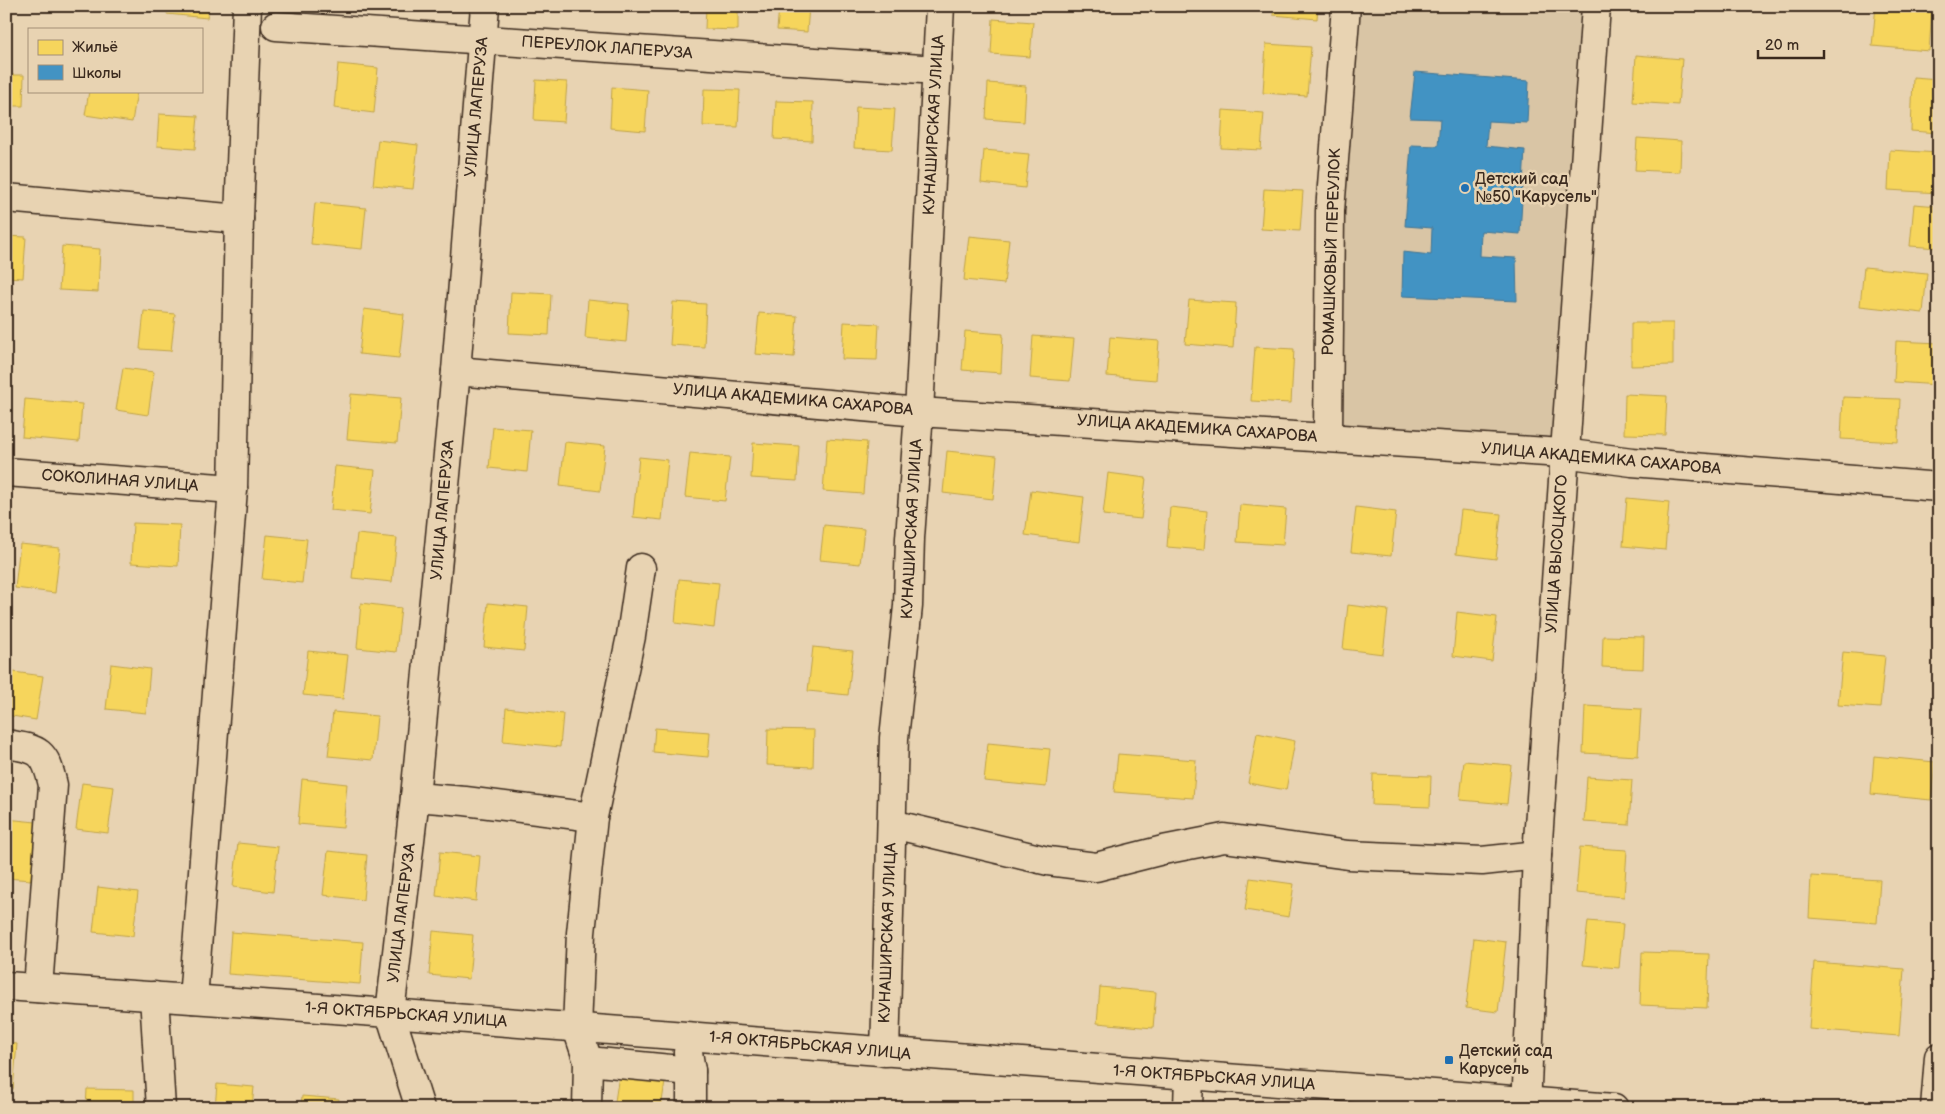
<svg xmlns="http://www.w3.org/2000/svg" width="1945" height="1114" font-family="'Balsamiq Sans',sans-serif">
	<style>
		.built { fill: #d9c5a5 }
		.homes { fill: #f6d55c; stroke: #bea249 }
		.schools { fill: #4393c3; stroke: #417492 }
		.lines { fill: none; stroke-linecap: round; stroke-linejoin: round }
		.minor-casing { stroke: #3b2a1e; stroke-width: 31 }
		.minor { stroke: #e8d3b2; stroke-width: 28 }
		.poi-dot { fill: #1f6fb2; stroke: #e8d3b2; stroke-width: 2 }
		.labels { text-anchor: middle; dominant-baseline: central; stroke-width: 5; stroke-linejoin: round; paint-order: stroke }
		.street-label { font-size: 16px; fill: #3b2a1e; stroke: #e8d3b2 }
		.poi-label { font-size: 16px; fill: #3b2a1e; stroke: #e8d3b2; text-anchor: start }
	</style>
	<rect width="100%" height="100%" fill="#e8d3b2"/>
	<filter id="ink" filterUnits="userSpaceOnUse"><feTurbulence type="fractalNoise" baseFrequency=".02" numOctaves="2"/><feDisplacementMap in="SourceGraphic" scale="10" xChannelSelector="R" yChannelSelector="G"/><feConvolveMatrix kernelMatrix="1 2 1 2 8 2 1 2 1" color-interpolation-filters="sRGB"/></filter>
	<g filter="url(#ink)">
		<path class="built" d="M1354,6H1590L1558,447L1334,432Z"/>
		<g class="homes">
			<path d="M168,6H209L207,18L167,14Z"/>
			<path d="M603,6H644L643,11Z"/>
			<path d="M706,6H738V30L705,29Z"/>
			<path d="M779,6H809L807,32L777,30Z"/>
			<path d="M1274,6H1318L1317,19L1273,15Z"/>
			<path d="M1876,6L1932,9L1929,51L1872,46Z"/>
			<path d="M993,19L1033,22L1030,57L991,54Z"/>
			<path d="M1266,44L1311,47L1307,96L1263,93Z"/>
			<path d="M1636,55L1682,59L1678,105L1633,102Z"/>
			<path d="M338,64L378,68L374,113L334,108Z"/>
			<path d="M6,75H24L23,106H6Z"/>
			<path d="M1913,77L1939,79V133L1911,131Z"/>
			<path d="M536,80L567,82L564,122L534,120Z"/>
			<path d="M988,83L1026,86L1024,122L986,119Z"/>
			<path d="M612,87L648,90L645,131L610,128Z"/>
			<path d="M704,89L740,90L738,127L703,126Z"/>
			<path d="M89,91H137L132,122L85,115Z"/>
			<path d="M776,101L813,102L812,141L774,139Z"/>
			<path d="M856,107L895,109L892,150L854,148Z"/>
			<path d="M1223,110L1264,113L1261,150L1221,148Z"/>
			<path d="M159,114L198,116L195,149L157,146Z"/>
			<path d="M1637,138L1681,141L1680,172L1635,170Z"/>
			<path d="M378,140L418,145L413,189L373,185Z"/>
			<path d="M984,150L1029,154L1025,188L981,183Z"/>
			<path d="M1890,150L1939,153V193L1888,190Z"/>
			<path d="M1264,189L1303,191L1300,231L1261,229Z"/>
			<path d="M315,203L366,208L362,249L311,244Z"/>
			<path d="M1914,204L1939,206V248L1910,246Z"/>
			<path d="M6,236L26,237L23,278L6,277Z"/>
			<path d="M969,236L1009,240L1004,284L964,280Z"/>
			<path d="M62,246L100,249L98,292L59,290Z"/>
			<path d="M1864,267L1927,273L1923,313L1860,306Z"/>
			<path d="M511,292L551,294L549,335L509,333Z"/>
			<path d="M588,300L629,304L626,342L585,338Z"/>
			<path d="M1189,300L1236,303L1233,348L1185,344Z"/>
			<path d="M673,302L706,304L704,347L670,345Z"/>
			<path d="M364,309L404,314L399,358L359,354Z"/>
			<path d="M144,311L175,314L171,351L140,349Z"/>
			<path d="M759,313L797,316L794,357L755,354Z"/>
			<path d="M844,322L879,324L877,360L842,359Z"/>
			<path d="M1631,323H1673V365L1631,366Z"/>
			<path d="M965,331L1003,334L1001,373L962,370Z"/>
			<path d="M1033,336L1074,339L1070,381L1030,378Z"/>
			<path d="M1110,337L1159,341L1156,380L1107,376Z"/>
			<path d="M1896,341L1939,343V385L1894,382Z"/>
			<path d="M1255,347L1294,349L1291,403L1251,401Z"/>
			<path d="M123,368L154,372L148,415L116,410Z"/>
			<path d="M351,394L401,398L397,443L347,439Z"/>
			<path d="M1625,394L1667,396L1665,435L1624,434Z"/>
			<path d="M1843,397L1900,399L1898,442L1841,439Z"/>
			<path d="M25,399L82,404L79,442L22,437Z"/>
			<path d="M493,427L531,430L527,472L489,468Z"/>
			<path d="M827,439L867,442L863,494L823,491Z"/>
			<path d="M565,442L605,446L600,491L560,486Z"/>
			<path d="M753,443L799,446L797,481L751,478Z"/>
			<path d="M947,451L997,456L993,499L943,493Z"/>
			<path d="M690,453L730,457L725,501L685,497Z"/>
			<path d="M639,457L668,460L662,520L633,517Z"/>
			<path d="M335,466L375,470L370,514L331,510Z"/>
			<path d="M1108,473L1146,478L1141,519L1103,515Z"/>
			<path d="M1031,490L1084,497L1079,542L1025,535Z"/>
			<path d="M1627,498L1669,502L1665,550L1623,546Z"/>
			<path d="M1240,505L1286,509L1283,545L1237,542Z"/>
			<path d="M1170,507L1207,511L1204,550L1167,547Z"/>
			<path d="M1356,507L1396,512L1391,556L1351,552Z"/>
			<path d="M1461,510L1501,514L1496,559L1456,554Z"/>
			<path d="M133,523L180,525L178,566L131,563Z"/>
			<path d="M824,525L864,529L860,564L820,560Z"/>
			<path d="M357,534L397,538L392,582L352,578Z"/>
			<path d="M267,535L307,539L302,583L262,579Z"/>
			<path d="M20,544L60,548L55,593L15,588Z"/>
			<path d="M679,579L719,583L714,628L675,623Z"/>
			<path d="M361,603L401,608L396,652L357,648Z"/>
			<path d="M488,603L528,607L524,651L484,647Z"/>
			<path d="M1348,605L1388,610L1383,654L1343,649Z"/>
			<path d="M1457,612L1497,617L1492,661L1453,656Z"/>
			<path d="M1603,636L1644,637L1643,669L1602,667Z"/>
			<path d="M813,647L853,651L848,695L808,691Z"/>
			<path d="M308,651L348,655L343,699L303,695Z"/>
			<path d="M1843,652L1885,656L1880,708L1838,705Z"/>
			<path d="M111,664L150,669L146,713L106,709Z"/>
			<path d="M6,671L43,676L36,720L6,715Z"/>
			<path d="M1585,706L1641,709L1638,756L1583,753Z"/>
			<path d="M506,708L563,714L560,747L503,741Z"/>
			<path d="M333,712L377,716L373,760L328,756Z"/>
			<path d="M655,728L710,732L708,757L653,752Z"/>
			<path d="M768,729L814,730L813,767L767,765Z"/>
			<path d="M1257,733L1295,741L1286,790L1248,783Z"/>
			<path d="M988,743L1050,749L1046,787L984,781Z"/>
			<path d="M1118,754L1196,760L1193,798L1114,792Z"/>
			<path d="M1874,756L1935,762L1931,800L1871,794Z"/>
			<path d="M1464,761L1511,765L1507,804L1460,800Z"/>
			<path d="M1373,774L1431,776L1430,807L1372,805Z"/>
			<path d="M1587,777L1632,780L1629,825L1584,822Z"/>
			<path d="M302,779L347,784L343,828L298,824Z"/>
			<path d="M82,783L114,787L108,833L76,829Z"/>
			<path d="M6,819L36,822L31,880L6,878Z"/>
			<path d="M238,843L278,847L273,892L233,887Z"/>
			<path d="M1580,847L1627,850L1624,897L1576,893Z"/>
			<path d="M328,851L367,855L363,900L323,895Z"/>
			<path d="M440,852L480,856L476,901L436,896Z"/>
			<path d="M1811,876L1880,880L1877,923L1809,918Z"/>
			<path d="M1250,878L1294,884L1289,917L1245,910Z"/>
			<path d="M98,887L138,892L133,936L93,932Z"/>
			<path d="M1588,921L1623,924L1619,968L1583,965Z"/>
			<path d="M433,931L473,935L469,979L429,975Z"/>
			<path d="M231,932L363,942L360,984L228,974Z"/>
			<path d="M1474,938L1506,942L1498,1012L1466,1008Z"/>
			<path d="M1642,952L1709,954L1707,1008L1640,1005Z"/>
			<path d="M1814,962L1904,969L1899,1036L1809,1029Z"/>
			<path d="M1100,987L1156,992L1153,1028L1097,1023Z"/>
			<path d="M6,1043L17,1044L13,1089L6,1088Z"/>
			<path d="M619,1075L665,1082L661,1108H614Z"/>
			<path d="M217,1084L254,1087L252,1108H215Z"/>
			<path d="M87,1089L134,1090V1108H86Z"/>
			<path d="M302,1096L339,1099L338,1108H301Z"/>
		</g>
		<path class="schools" d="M1415,72L1529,81L1527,123L1488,121L1486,146L1525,150L1520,234L1481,231L1480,256L1516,258L1517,301L1402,296L1403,252L1431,255L1432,228L1405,226L1411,145L1438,146L1440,119L1410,118Z"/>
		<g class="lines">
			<defs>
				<g id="minor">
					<path d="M276,26L937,70"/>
					<path d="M6,198L239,219"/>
					<path d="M456,371L919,412L1563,453L1632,462L1939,487"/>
					<path d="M1328,437L1330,211L1346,6"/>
					<path d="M6,472L233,489"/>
					<path d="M6,744C40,749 45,751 53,785L38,988"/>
					<path d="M415,797L465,801L593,817"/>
					<path d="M892,824L1048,861L1096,867L1163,850L1224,838L1348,855L1482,861L1537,855"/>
					<path d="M6,986L390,1013L1614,1108"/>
					<path d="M154,996L161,1108"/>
					<path d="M193,999L233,489L239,219L247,6"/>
					<path d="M688,1052L691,1071V1108"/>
					<path d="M885,1052L894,738L908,606L910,538L919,412L940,6"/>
					<path d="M588,1061L691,1071"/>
					<path d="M420,1108L390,1013L415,797L456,371L485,6"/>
					<path d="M587,1108L588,1061L577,1028L581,933L593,817L631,636L641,568"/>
					<path d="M1188,1108L1189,1075"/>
					<path d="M1526,1108L1537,855L1596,6"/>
					<path d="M1935,1108L1939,1057"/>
				</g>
			</defs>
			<use href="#minor" class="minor-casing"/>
			<use href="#minor" class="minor"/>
		</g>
	</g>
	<g class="poi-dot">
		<circle cx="1465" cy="188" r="5"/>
		<rect x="1444" y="1055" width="10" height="10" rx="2.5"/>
	</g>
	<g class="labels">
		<g class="street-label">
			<text transform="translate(607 48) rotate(4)">ПЕРЕУЛОК ЛАПЕРУЗА</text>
			<text transform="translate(477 107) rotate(-85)">УЛИЦА ЛАПЕРУЗА</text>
			<text transform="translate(934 125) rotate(-87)">КУНАШИРСКАЯ УЛИЦА</text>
			<text transform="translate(1332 252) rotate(-88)">РОМАШКОВЫЙ ПЕРЕУЛОК</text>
			<text transform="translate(793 400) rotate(5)">УЛИЦА АКАДЕМИКА САХАРОВА</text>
			<text transform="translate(1197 429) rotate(4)">УЛИЦА АКАДЕМИКА САХАРОВА</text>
			<text transform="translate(1601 459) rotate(5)">УЛИЦА АКАДЕМИКА САХАРОВА</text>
			<text transform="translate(120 481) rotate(4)">СОКОЛИНАЯ УЛИЦА</text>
			<text transform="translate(443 510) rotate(-85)">УЛИЦА ЛАПЕРУЗА</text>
			<text transform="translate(912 529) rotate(-87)">КУНАШИРСКАЯ УЛИЦА</text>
			<text transform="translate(1557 554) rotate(-86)">УЛИЦА ВЫСОЦКОГО</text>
			<text transform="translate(402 913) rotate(-83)">УЛИЦА ЛАПЕРУЗА</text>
			<text transform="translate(888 933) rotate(-88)">КУНАШИРСКАЯ УЛИЦА</text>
			<text transform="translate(406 1015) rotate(4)">1-Я ОКТЯБРЬСКАЯ УЛИЦА</text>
			<text transform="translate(810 1046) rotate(5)">1-Я ОКТЯБРЬСКАЯ УЛИЦА</text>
			<text transform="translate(1214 1078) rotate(4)">1-Я ОКТЯБРЬСКАЯ УЛИЦА</text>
		</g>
		<g class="poi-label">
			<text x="1475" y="179">Детский сад<tspan x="1475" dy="18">№50 "Карусель"</tspan></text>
			<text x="1459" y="1051">Детский сад<tspan x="1459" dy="18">Карусель</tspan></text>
		</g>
	</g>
	<rect width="1945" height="1114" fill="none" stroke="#e8d3b2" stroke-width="25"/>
	<rect x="12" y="12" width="1920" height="1089" fill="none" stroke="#3b2a1e" stroke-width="2" filter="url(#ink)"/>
	<rect x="28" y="28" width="175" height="65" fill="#e8d3b2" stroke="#a38f77"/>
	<rect x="38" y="40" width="25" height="15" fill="#f6d55c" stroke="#a38f77"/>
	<text x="72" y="52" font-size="15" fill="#3b2a1e">Жильё</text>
	<rect x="38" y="65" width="25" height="15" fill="#4393c3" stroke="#a38f77"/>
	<text x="72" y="78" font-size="15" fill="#3b2a1e">Школы</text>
	<path d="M1758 50v8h66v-8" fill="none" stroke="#3b2a1e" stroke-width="2.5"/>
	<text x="1765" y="50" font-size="15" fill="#3b2a1e" stroke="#e8d3b2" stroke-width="4" paint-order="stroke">20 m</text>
</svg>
